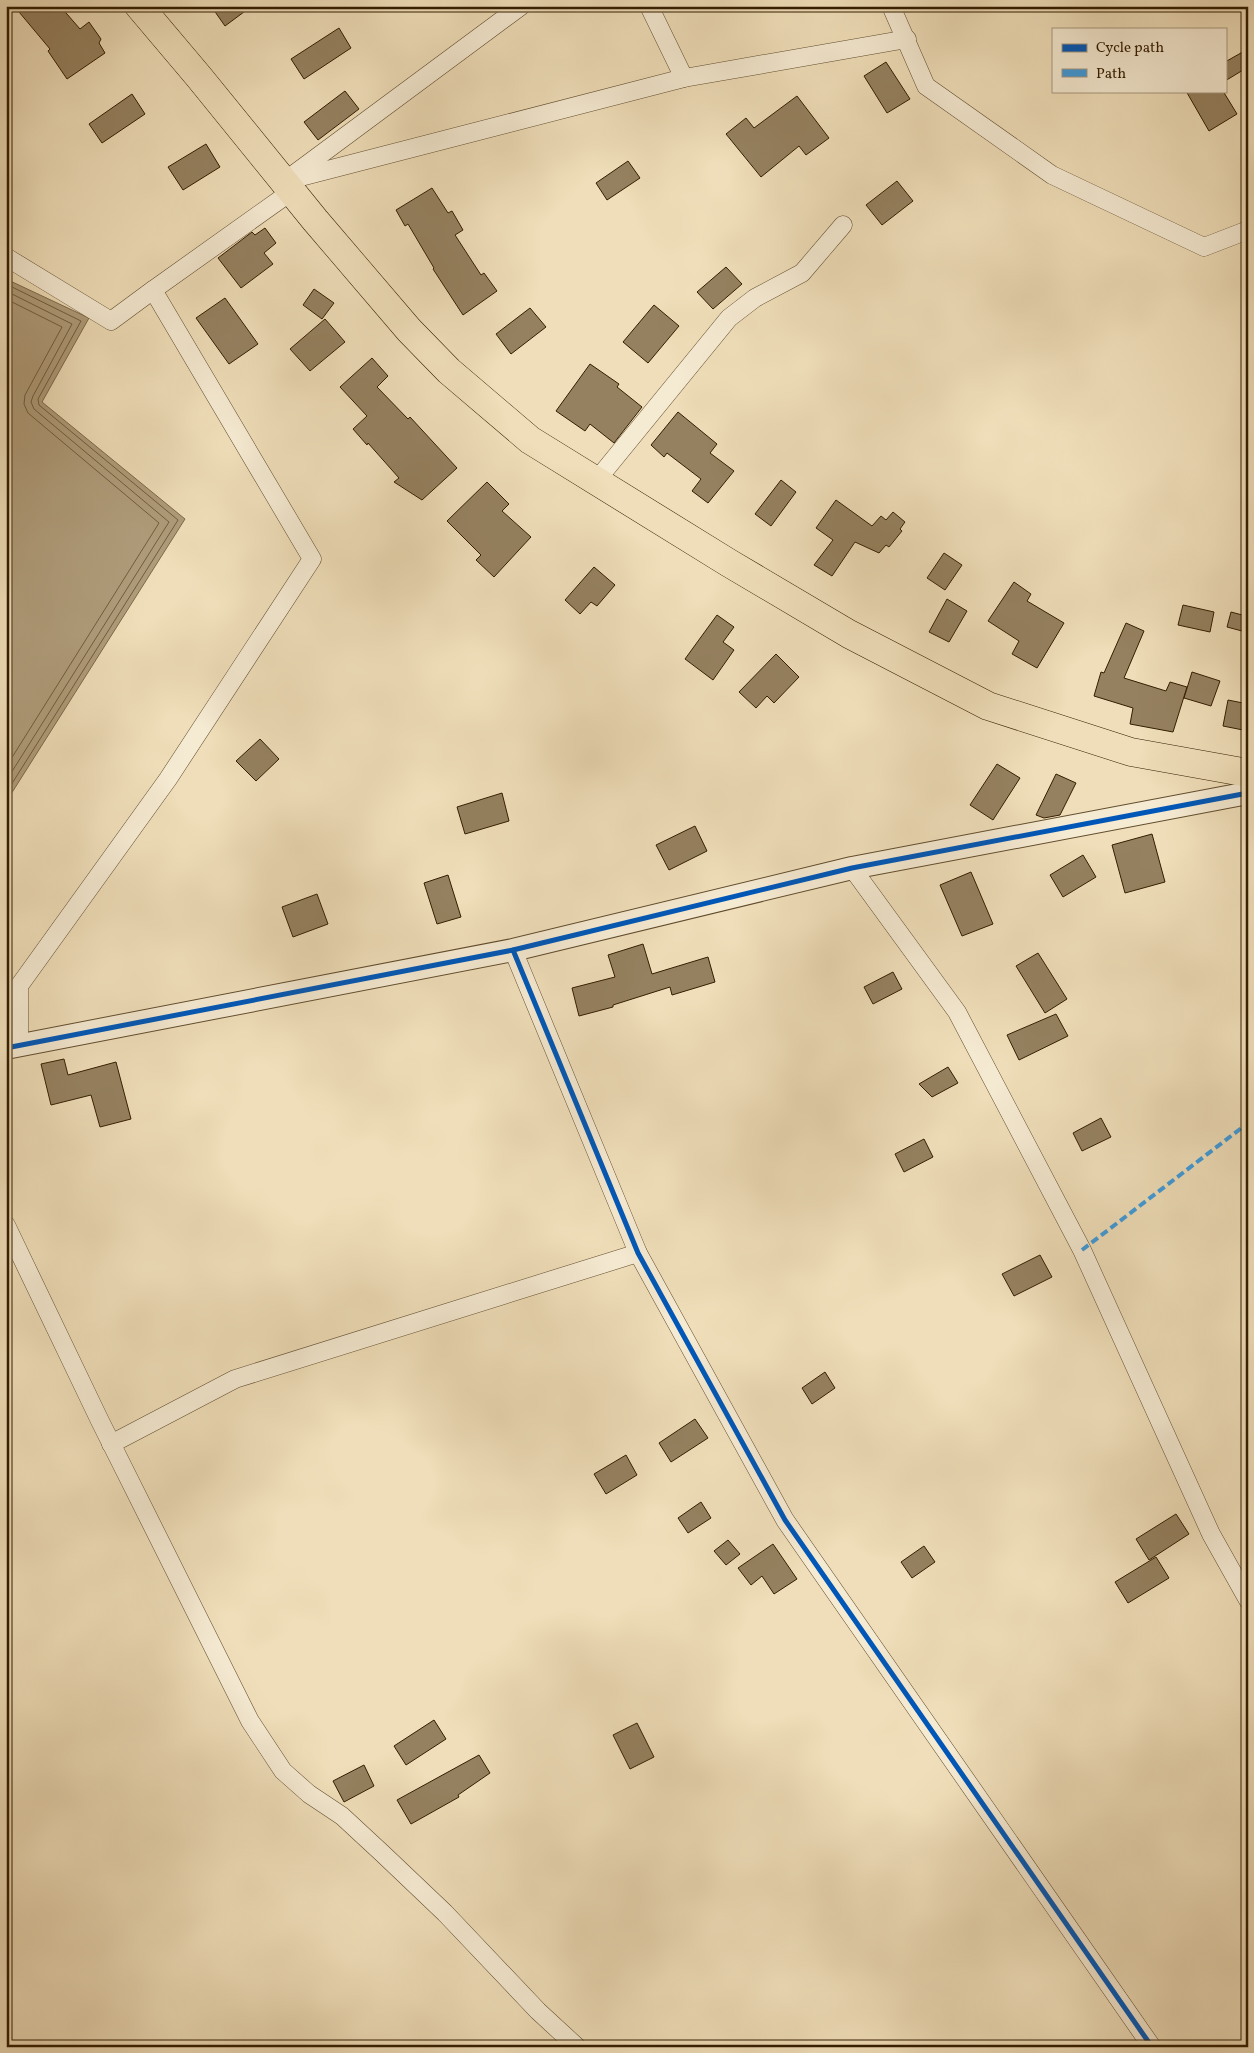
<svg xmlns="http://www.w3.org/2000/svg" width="1254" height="2053" font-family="Vollkorn,serif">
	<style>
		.water { fill: #af9c7a; stroke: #7d6949 }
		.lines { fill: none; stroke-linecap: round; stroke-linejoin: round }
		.shore { stroke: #715c3d; stroke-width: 1 }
		.building { fill: #958160; stroke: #331d00 }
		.minor-casing { stroke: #624d2e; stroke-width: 19 }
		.tertiary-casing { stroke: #624d2e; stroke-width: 24 }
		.primary-casing { stroke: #331d00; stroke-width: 29 }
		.minor { stroke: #f5ead2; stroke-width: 18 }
		.tertiary { stroke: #f5ead2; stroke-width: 22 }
		.primary { stroke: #efdeb9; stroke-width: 28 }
		.quiet { stroke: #3e9bdc; stroke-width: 4; stroke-dasharray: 8 4; stroke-linecap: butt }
		.cycleway-casing { stroke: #f5ead2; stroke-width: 8 }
		.cycleway { stroke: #0057b8; stroke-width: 5 }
	</style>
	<rect width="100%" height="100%" fill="#efdeb9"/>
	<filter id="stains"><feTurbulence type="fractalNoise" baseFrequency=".004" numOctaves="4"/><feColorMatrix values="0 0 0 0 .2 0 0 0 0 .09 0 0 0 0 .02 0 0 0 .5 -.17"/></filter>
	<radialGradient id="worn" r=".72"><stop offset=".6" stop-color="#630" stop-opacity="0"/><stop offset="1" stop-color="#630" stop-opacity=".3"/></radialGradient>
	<path class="water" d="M6,279L89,318L42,402L185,519L6,802Z"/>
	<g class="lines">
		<g class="shore">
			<path d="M6,284L81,321L38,399L39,405L178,520L6,793"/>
			<path d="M6,291L72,324L33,396L31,402L34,409L169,522L6,781"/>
			<path d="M6,299L62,327L25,395L24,404L28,413L159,523L6,767"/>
		</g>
	</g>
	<g class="building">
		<path d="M14,6H60L80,29L89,22L101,39L99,43L105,53L67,79L48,51L50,49Z"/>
		<path d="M211,6H252L225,26Z"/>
		<path d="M339,28L351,48L304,79L291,59Z"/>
		<path d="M1248,49V67L1225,81V62Z"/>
		<path d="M886,62L910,99L887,113L864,76Z"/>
		<path d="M345,91L359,109L318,140L304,122Z"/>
		<path d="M1186,91H1223L1237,114L1209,131Z"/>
		<path d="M132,94L145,114L102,143L89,124Z"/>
		<path d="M797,96L829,138L806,155L799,146L761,177L726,134L746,118L754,128Z"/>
		<path d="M206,144L220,167L183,190L168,167Z"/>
		<path d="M628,161L640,178L607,200L596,183Z"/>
		<path d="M897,181L913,201L882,225L866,205Z"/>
		<path d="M432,188L448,213L452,211L463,230L455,235L481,275L484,273L497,291L463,315L433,269L434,268L408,224L405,226L396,210Z"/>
		<path d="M265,228L276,243L264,253L273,264L241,288L218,258L252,232L255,235Z"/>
		<path d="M726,267L742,284L713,309L697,292Z"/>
		<path d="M314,289L334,303L322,319L303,305Z"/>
		<path d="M225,298L258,344L229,364L196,318Z"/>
		<path d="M654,305L679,326L648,363L623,342Z"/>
		<path d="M530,308L546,327L511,354L496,334Z"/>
		<path d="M325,319L345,342L310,371L290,349Z"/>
		<path d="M372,358L388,376L377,387L408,419L410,417L457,468L422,500L394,482L399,478L368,443L367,445L353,429L367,416L340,387Z"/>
		<path d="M590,364L619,384L617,387L642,407L614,443L590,424L585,431L556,411Z"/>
		<path d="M678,412L717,444L710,453L734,471L708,503L692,491L701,479L667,453L664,457L651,445Z"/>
		<path d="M781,480L796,492L771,526L755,514Z"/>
		<path d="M487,482L509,504L502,511L531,537L494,577L476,560L481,555L447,521Z"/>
		<path d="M836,500L872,526L881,516L886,520L893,512L905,522L900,529L902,531L889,547L886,545L879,553L855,542L832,576L814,565L833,540L816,528Z"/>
		<path d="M944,553L962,565L945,590L927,578Z"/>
		<path d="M594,567L615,585L597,606L591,602L580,614L565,600Z"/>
		<path d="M1014,582L1031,594L1027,601L1064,623L1037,668L1012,654L1019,641L988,621Z"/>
		<path d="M947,599L967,611L949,642L929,632Z"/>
		<path d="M1183,605L1214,612L1210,632L1178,625Z"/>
		<path d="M1231,612L1246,616L1242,631L1227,627Z"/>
		<path d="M717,615L734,627L723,642L734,650L713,680L685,659Z"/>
		<path d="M1126,623L1144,631L1124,678L1166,691L1170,682L1187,687L1173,732L1130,724L1133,708L1094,696L1101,672L1104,673Z"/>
		<path d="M776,654L799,677L774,703L767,696L756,708L739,692Z"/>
		<path d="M1192,672L1220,681L1211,706L1184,698Z"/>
		<path d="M1228,700L1248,704V731L1223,726Z"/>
		<path d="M260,739L279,759L256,781L236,761Z"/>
		<path d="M997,764L1020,778L993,820L970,805Z"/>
		<path d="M1056,774L1076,783L1060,815L1044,818L1036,815Z"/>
		<path d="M502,793L509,821L465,834L457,807Z"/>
		<path d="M695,826L707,851L669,870L656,845Z"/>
		<path d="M1152,834L1165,882L1125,893L1112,845Z"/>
		<path d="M1083,855L1096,877L1063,897L1050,875Z"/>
		<path d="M971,872L993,924L962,936L940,885Z"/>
		<path d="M448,875L461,917L437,924L424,883Z"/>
		<path d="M317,894L328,924L293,937L282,907Z"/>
		<path d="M643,944L652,974L708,957L715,982L672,995L670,987L613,1005V1007L579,1016L572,988L615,977L608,955Z"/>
		<path d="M1038,953L1067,999L1045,1013L1016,966Z"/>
		<path d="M893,972L902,989L873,1004L864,987Z"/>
		<path d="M1056,1014L1068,1036L1019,1060L1007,1035Z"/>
		<path d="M64,1059L68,1075L116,1062L131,1119L100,1127L91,1095L51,1105L41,1064Z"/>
		<path d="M948,1067L958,1083L932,1097L919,1084Z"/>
		<path d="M1101,1118L1111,1137L1082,1151L1073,1133Z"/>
		<path d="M924,1139L933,1157L904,1172L895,1154Z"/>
		<path d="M1040,1255L1052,1277L1014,1296L1002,1274Z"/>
		<path d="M825,1372L835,1388L812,1404L802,1388Z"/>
		<path d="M695,1419L708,1438L671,1462L659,1443Z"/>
		<path d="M626,1455L637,1475L606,1494L594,1474Z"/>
		<path d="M701,1502L711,1518L688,1533L678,1518Z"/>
		<path d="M1176,1514L1189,1534L1149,1560L1136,1539Z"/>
		<path d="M728,1540L740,1554L726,1565L714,1551Z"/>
		<path d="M773,1544L797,1579L774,1594L762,1576L751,1585L738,1568Z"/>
		<path d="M924,1546L935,1562L912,1578L901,1562Z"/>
		<path d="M1156,1557L1169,1578L1128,1603L1115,1582Z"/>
		<path d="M434,1720L446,1739L406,1765L394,1746Z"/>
		<path d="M637,1723L654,1757L630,1769L613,1735Z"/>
		<path d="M479,1755L490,1773L458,1795L459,1797L411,1824L397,1800Z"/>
		<path d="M364,1765L374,1786L344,1802L333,1781Z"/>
	</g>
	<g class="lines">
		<defs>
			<g id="minor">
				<path d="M649,6L684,78"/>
				<path d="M891,6L926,86L1052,175L1204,247L1248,230"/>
				<path d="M293,175L521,6"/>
				<path d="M285,181L684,78L907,39"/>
				<path d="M6,257L111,321L153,290L312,559L168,779L19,986V1045"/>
				<path d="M153,290L292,191"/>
				<path d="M596,481L729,318L755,298L802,273L843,225"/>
				<path d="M852,868L957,1012L1082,1250L1211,1534L1248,1600"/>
				<path d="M513,950L638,1253L785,1520L1152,2047"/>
				<path d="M6,1225L100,1421L250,1721L283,1771L309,1794L342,1816L383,1854L445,1913L538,2011L577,2047"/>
				<path d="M111,1444L235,1379L638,1253"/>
			</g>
			<path id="tertiary" d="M6,1048L513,950L852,868L1248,793"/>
			<path id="primary" d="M139,6L199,77L315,220L409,330L449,371L530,440L729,563L849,634L988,706L1131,752L1248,773"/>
		</defs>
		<use href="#minor" class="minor-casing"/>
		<use href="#tertiary" class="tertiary-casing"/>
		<use href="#primary" class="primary-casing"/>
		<use href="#minor" class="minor"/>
		<use href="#tertiary" class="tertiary"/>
		<use href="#primary" class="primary"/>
		<path class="quiet" d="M1082,1250L1248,1123"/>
		<defs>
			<g id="cycleway">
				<path d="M513,950L638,1253L785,1520L1152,2047"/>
				<path d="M6,1048L513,950L852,868L1248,793"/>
			</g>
		</defs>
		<use href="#cycleway" class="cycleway-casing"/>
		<use href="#cycleway" class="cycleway"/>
	</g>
	<rect width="1254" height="2053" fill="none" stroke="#efdeb9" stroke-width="25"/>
	<rect x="8" y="8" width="1239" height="2038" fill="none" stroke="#331d00" stroke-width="2.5"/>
	<rect x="12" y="12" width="1229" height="2028" fill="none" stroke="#331d00"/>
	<rect x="1052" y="28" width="175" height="65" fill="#f5ead2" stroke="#a7987e"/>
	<rect x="1062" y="44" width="25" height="8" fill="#0057b8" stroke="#a7987e"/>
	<text x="1096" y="52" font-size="15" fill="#331d00">Cycle path</text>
	<rect x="1062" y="69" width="25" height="8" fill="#3e9bdc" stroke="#a7987e"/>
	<text x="1096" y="78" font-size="15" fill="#331d00">Path</text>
	<rect width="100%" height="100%" filter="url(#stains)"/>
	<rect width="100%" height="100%" fill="url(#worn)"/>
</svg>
